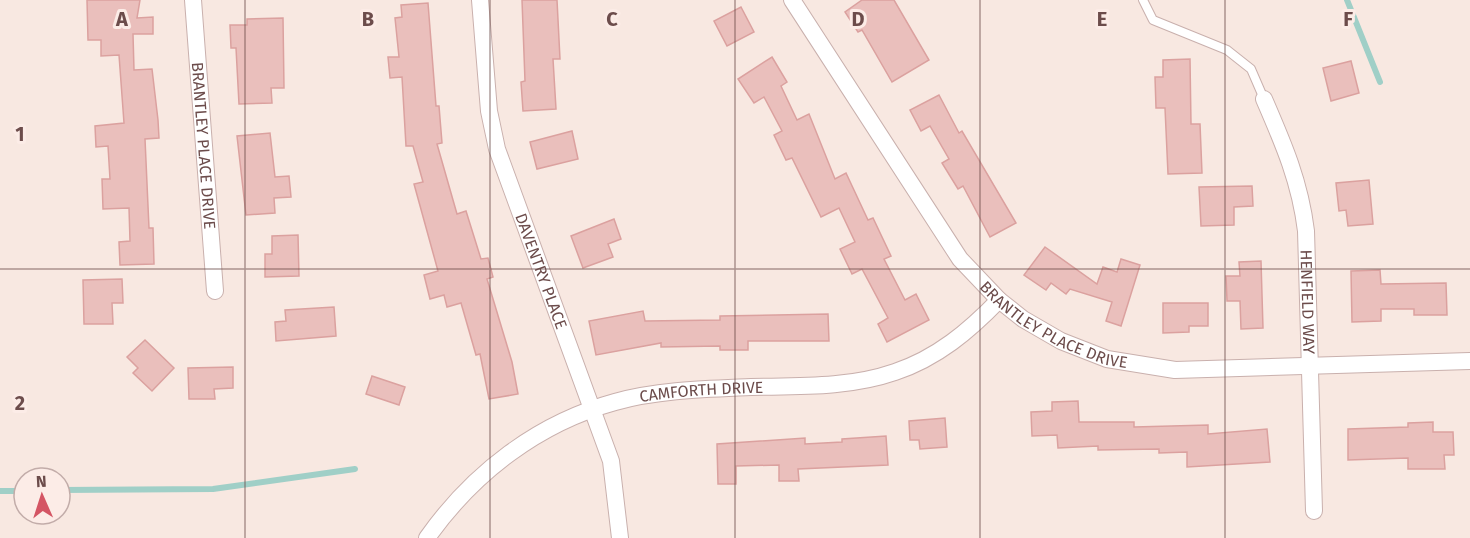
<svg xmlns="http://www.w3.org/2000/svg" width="1470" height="538" font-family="'Fira Sans',sans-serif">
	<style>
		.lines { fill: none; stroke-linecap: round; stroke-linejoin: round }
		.stream { stroke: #a0cfc7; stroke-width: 6 }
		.building { fill: #eabfbc; stroke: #dba19f; stroke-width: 1.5 }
		.lane-casing { stroke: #c9b0ad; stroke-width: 10 }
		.street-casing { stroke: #c9b0ad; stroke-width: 18 }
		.lane { stroke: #fff; stroke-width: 8 }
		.street { stroke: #fff; stroke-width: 16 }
		.grid { fill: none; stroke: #6c4c4b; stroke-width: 1.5; stroke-opacity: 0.55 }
		.labels { text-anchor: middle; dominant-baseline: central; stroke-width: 6; stroke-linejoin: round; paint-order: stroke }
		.street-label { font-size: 16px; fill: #6c4c4b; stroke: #fcece7 }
		.grid-label { font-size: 20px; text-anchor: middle; font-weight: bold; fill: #6c4c4b; stroke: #fcece7; stroke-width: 6; stroke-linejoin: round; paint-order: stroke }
	</style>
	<rect width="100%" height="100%" fill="#f8e8e1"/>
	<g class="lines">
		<g class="stream">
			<path d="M1347,0L1380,82"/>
			<path d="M60,490L213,489L355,469"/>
			<path d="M0,491H24"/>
		</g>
	</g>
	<g class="building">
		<path d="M87,0H140L137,18L153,17V34H133L134,70L152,69L158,120L159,138L145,139L149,228H153L154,264L120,265L119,242L130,241L129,208L103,209L102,179H110L108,146L96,147L95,126L124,123L119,55L101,56V40H88Z"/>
		<path d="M522,0H557L560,59H553L556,109L523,111L521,82L525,81Z"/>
		<path d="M862,0H894L929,60L892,82L862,30L858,32L845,12Z"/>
		<path d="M428,3L436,106H439L442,143L437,144L457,214L466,211L481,259L488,258L493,277L487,279L512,362L518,394L489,399L480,354L476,355L461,303L447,307L444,295L430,299L424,275L438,271L414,184L423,182L413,146H406L402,77L390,78L388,57H399L395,18L402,17L401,5Z"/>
		<path d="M741,7L754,32L727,46L714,21Z"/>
		<path d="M283,18L284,88H271L272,103L239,104L236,48H231L230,25H247V19Z"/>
		<path d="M772,57L787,82L781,86L797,120L809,114L835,179L846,173L868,220L873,218L891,256L884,259L905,300L916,294L929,320L887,342L878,324L888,318L862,269L852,274L840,249L855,242L839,208L821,217L792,158L786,160L774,135L782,131L764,97L754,103L738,79Z"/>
		<path d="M1190,59L1191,124H1200L1202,173L1168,174L1165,108H1156L1155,77H1163V60Z"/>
		<path d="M1351,61L1359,93L1331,101L1323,68Z"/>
		<path d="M939,95L959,133L962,131L1016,223L990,237L963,186L958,189L942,163L949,159L930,126L921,131L910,110Z"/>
		<path d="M572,131L578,159L537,169L530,142Z"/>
		<path d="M270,133L275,177L289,176L291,197L274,198L275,213L246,215L237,136Z"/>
		<path d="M1369,180L1373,224L1348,226L1346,210L1339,211L1336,183Z"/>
		<path d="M1252,186L1253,206L1234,207V225L1201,226L1199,187Z"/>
		<path d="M614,219L621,239L608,244L613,257L583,268L571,236Z"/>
		<path d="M298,235L299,276L265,277V254H272V236Z"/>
		<path d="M1045,247L1097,284L1103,267L1117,272L1121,259L1140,265L1121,326L1106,321L1112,302L1070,289L1066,294L1051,283L1046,290L1024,275Z"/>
		<path d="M1261,261L1263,328L1241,329L1240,301H1227L1226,276H1240L1239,262Z"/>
		<path d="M1380,270L1381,284L1446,283L1447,315H1414V309H1381V321L1352,322L1351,271Z"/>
		<path d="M122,279L123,303H112L113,324H84L83,280Z"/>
		<path d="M1163,303H1208V326H1189V332L1163,333Z"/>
		<path d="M334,307L336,336L276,341L275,322L286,321L285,310Z"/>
		<path d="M643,311L645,321L720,320V316L828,314L829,341H748V350H720V346L661,347V343L596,355L589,321Z"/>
		<path d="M145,340L174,368L152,391L133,373L138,368L127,357Z"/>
		<path d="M233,367V388L214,389L215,399H189L188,368Z"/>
		<path d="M372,376L405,387L399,405L366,394Z"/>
		<path d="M1078,401L1079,422H1134V427L1208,425V434L1267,429L1270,462L1187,467V452L1159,453V449L1098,450V446L1058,448L1057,435L1032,436L1031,412L1052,411V402Z"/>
		<path d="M945,418L947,447L920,449L919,440H910L909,421Z"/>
		<path d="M1433,422V432H1453L1454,455H1444L1445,469H1408V458L1348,460V429L1408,427V423Z"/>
		<path d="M886,436L888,465L798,469L799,481H779V465L736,466V484H718L717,444L805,438V444L842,442V439Z"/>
	</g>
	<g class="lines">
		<defs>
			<path id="lane" d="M1143,0L1153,20L1227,50L1251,69L1264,99"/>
			<g id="street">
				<path id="s1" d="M193,0L215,291"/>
				<path id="s2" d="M480,0L489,111L497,149L611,461L620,538"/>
				<path id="s3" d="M792,0L960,259L999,300L1023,319L1061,341L1107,359L1175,370L1470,361"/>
				<path id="s4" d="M1264,99C1284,145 1300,182 1306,231L1314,511"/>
				<path id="s5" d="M427,538C473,473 538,423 615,402C658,390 706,389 751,387C799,386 849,388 895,372C937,358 969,331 999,300"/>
			</g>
		</defs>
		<use href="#lane" class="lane-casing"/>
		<use href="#street" class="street-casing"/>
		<use href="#lane" class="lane"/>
		<use href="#street" class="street"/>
	</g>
	<path class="grid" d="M245,0V538M490,0V538M735,0V538M980,0V538M1225,0V538M0,269H1470"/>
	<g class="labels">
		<g class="street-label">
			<text stroke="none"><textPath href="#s1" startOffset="146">BRANTLEY PLACE DRIVE</textPath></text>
			<text stroke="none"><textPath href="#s2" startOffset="280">DAVENTRY PLACE</textPath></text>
			<text stroke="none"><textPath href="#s4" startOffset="210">HENFIELD WAY</textPath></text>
			<text stroke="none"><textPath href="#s3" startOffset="426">BRANTLEY PLACE DRIVE</textPath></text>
			<text stroke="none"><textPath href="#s5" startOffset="324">CAMFORTH DRIVE</textPath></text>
		</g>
	</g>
	<g class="grid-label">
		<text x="122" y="26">A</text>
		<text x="368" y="26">B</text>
		<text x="612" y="26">C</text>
		<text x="858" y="26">D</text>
		<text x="1102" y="26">E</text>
		<text x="1348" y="26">F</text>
		<text x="20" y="141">1</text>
		<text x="20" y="410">2</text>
	</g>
	<g transform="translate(42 496) rotate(357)"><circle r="28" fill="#fcece7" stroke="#c2aca9" stroke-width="1.5"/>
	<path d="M0-4.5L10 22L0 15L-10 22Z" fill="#d45564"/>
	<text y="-9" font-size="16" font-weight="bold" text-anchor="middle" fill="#6c4c4b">N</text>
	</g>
</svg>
